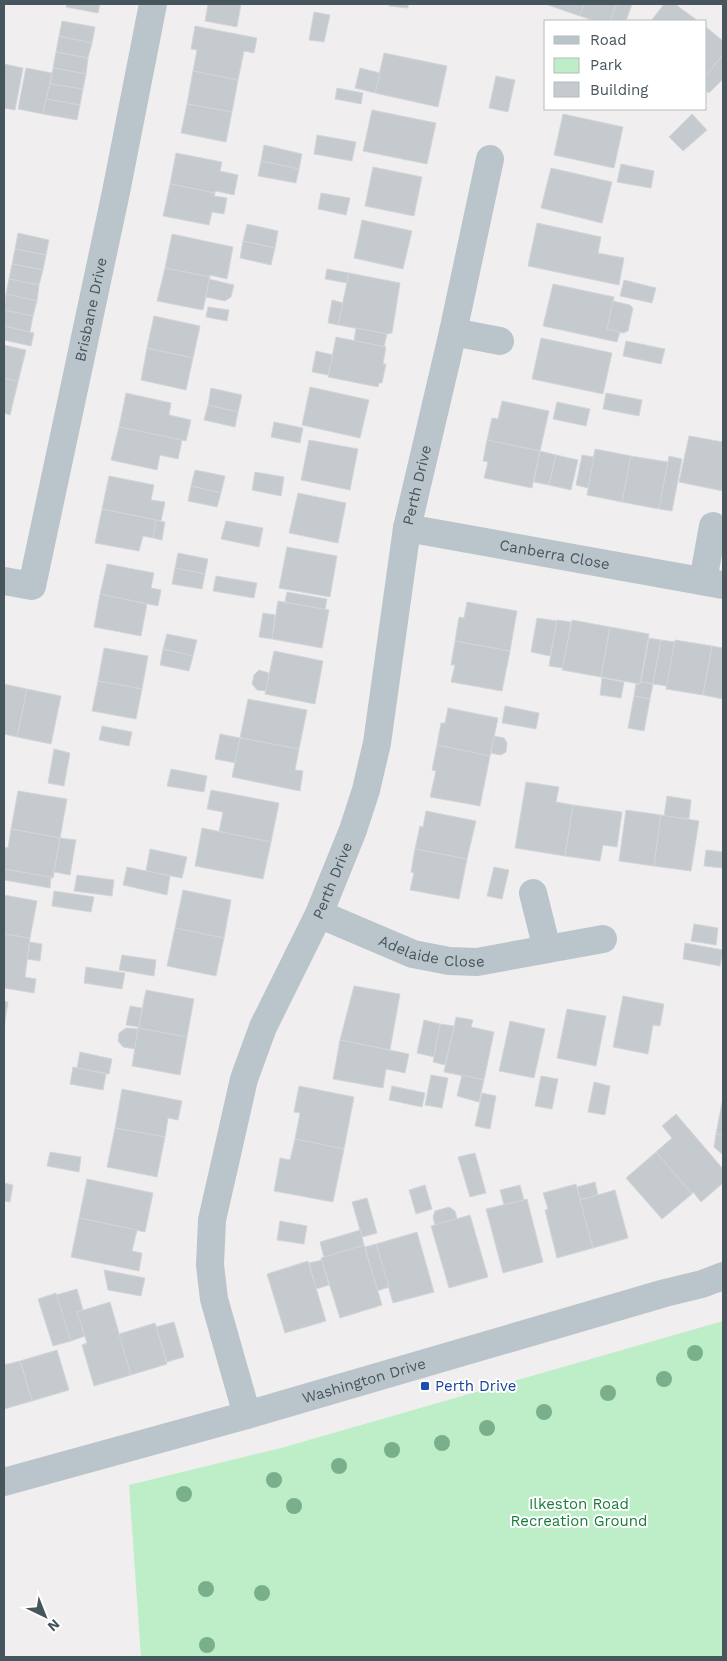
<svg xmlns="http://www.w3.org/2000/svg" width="727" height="1661" font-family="'Work Sans',sans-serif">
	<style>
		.green { fill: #bdeec8 }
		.building { fill: #c5cace; stroke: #d2d6da }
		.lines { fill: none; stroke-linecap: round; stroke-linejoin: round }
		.minor { stroke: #bac5cb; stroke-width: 28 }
		.tertiary { stroke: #bac5cb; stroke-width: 28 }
		.tree { fill: #7aaf8c }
		.transit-dot { fill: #1a4fb4; stroke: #fff; stroke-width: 2 }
		.labels { text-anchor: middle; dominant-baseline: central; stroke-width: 4; stroke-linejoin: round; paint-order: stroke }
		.street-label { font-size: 15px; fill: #47555c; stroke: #fff }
		.transit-label { font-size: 15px; fill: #164399; stroke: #fff; text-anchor: start }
		.park-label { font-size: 15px; fill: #187c3b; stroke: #fff }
	</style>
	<rect width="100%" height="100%" fill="#f1eeef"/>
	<path class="green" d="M723,1321V1657H141L129,1485L281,1448Z"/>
	<g class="building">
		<path d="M67,4H100L98,13L66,7Z"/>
		<path d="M208,4H241L237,27L205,21Z"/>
		<path d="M389,4H408V8L389,6Z"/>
		<path d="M545,4H584L580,16Z"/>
		<path d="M584,4H617L610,21H595L580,16Z"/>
		<path d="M617,4H632L626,21H610Z"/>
		<path d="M664,4H675L698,21H651Z"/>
		<path d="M314,12L330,15L324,42L309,40Z"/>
		<path d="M62,21L95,27L92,43L59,36Z"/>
		<path d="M195,26L257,38L254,53L244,51L238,80L193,71L197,50L191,49Z"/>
		<path d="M706,27L723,41V54L706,76Z"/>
		<path d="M59,36L92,43L88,58L56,52Z"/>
		<path d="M56,52L88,58L86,74L53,68Z"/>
		<path d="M384,53L447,66L438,107L375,93Z"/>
		<path d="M723,54V79L709,93L706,91V76Z"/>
		<path d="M4,64L23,68L15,110L4,108Z"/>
		<path d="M26,68L52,73L43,114L18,109Z"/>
		<path d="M53,68L86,74L83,89L50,84Z"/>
		<path d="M360,68L380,73L375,93L355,88Z"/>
		<path d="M193,71L238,80L232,112L187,104Z"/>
		<path d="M496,76L515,80L508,112L489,108Z"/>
		<path d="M50,84L83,89L80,105L46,99Z"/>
		<path d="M337,88L363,93L361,104L335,99Z"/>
		<path d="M46,99L80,105L77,120L43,114Z"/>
		<path d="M187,104L232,112L226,142L181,133Z"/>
		<path d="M372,110L436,123L427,164L363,151Z"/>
		<path d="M563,114L623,127L614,168L554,155Z"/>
		<path d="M692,114L707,130L683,151L669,137Z"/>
		<path d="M317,135L356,142L352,161L314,154Z"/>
		<path d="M264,145L302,154L299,169L261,161Z"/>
		<path d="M176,153L222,162L220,171L238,175L234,195L216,191L215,193L170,184Z"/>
		<path d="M261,161L299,169L296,183L258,176Z"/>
		<path d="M621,164L654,171L651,188L617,182Z"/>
		<path d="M373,167L422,177L414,216L365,206Z"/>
		<path d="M551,168L612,182L602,223L541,208Z"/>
		<path d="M170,184L215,193L214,196L227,198L224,214L212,212L209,225L163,216Z"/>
		<path d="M321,193L350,198L346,215L318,209Z"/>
		<path d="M362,220L412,231L403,269L354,258Z"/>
		<path d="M537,223L601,237L598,253L624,258L619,285L528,266Z"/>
		<path d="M247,224L278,231L275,248L243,241Z"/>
		<path d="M18,233L49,240L46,255L15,249Z"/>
		<path d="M172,234L233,247L227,279L210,275V277L165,268Z"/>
		<path d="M243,241L275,248L271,265L240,258Z"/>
		<path d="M15,249L46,255L43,270L12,264Z"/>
		<path d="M12,264L43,270L39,285L9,279Z"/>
		<path d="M165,268L210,277L203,310L157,301Z"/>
		<path d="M327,269L349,273L347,283L325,279Z"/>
		<path d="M349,273L400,283L392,333L387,334L338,325Z"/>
		<path d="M9,279L39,285L37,301L6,294Z"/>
		<path d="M209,279L234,285L231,297L225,301L206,297Z"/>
		<path d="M624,280L656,288L652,303L620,296Z"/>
		<path d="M553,284L614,297L607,329L620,332L617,342L543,326Z"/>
		<path d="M6,294L37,301L33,316L4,310Z"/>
		<path d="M332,300L343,303L338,325L328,323Z"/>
		<path d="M613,301L630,305L633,308L628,331L623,333L607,329Z"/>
		<path d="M208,307L229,310L227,321L206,317Z"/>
		<path d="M4,310L33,316L30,332L4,326Z"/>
		<path d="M154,316L200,326L193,358L147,348Z"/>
		<path d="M4,326L34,333L31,346L4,340Z"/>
		<path d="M356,328L387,334L384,347L354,341Z"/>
		<path d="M336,337L386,347L383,364H386L382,383H379L378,387L328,377Z"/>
		<path d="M541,338L612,353L603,394L532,379Z"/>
		<path d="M626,341L665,349L661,364L623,356Z"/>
		<path d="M4,345L26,350L18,382L4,378Z"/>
		<path d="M147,348L193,358L186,390L141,380Z"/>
		<path d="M316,351L333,355L328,375L312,372Z"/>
		<path d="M4,378L18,382L10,415L4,413Z"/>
		<path d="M310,387L369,400L360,438L302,425Z"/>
		<path d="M211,388L242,395L238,412L208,405Z"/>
		<path d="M126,393L171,403L169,415L191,420L186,441L119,427Z"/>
		<path d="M606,393L642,400L639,416L603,409Z"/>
		<path d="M502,401L549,411L540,451L487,440L492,418L498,419Z"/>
		<path d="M557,402L590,409L586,426L553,419Z"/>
		<path d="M208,405L238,412L235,427L204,420Z"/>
		<path d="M274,422L303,428L300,443L271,437Z"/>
		<path d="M119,427L182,440L178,459L160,455L157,470L111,460Z"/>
		<path d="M689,436L723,442V491L679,482Z"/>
		<path d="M309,440L358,449L350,490L301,480Z"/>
		<path d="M487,440L540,451L532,488L484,478L488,462L483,461Z"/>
		<path d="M595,449L631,456L622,502L587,495Z"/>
		<path d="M540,451L556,455L549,485L534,482Z"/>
		<path d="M556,455L578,460L571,490L549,485Z"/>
		<path d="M582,455L594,457L588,488L576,485Z"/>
		<path d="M631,456L668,462L659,509L622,502Z"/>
		<path d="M669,456L682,459L672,511L659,509Z"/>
		<path d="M195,470L225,476L221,493L191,486Z"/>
		<path d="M255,472L284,477L281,496L252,490Z"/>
		<path d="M109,476L154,485L151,500L165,502L161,521L102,509Z"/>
		<path d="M191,486L221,493L217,507L188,501Z"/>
		<path d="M298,493L346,503L338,543L289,533Z"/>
		<path d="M102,509L156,520L153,538L143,536L139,551L95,543Z"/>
		<path d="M156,520L165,522L162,540L153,538Z"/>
		<path d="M226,521L263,528L259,547L221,539Z"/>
		<path d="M287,547L337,556L330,597L279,588Z"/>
		<path d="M178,553L208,559L205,574L175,568Z"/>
		<path d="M107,564L154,573L151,588L161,590L158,606L100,594Z"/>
		<path d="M175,568L205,574L202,589L172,584Z"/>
		<path d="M216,576L257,583L254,598L213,591Z"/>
		<path d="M287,592L327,599L325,610L285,602Z"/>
		<path d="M100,594L147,604L141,636L94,627Z"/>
		<path d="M278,601L329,610L322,648L272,639Z"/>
		<path d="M467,602L517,611L510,651L455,641L459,617L464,618Z"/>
		<path d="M263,613L275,615L272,639L259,637Z"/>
		<path d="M537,618L557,621L550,656L531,652Z"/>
		<path d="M557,620L571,622L563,668L549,666Z"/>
		<path d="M572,620L610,627L601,677L562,670Z"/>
		<path d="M610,627L649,634L640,684L601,677Z"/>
		<path d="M167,634L197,640L193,656L163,649Z"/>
		<path d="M649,638L661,640L653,684L641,682Z"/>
		<path d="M661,640L675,642L667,686L653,684Z"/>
		<path d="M675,640L712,646L703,695L666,689Z"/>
		<path d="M455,641L510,651L502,691L451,682L455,665H451Z"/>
		<path d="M712,646L723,648V699L703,695Z"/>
		<path d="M104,648L148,656L142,689L98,681Z"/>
		<path d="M163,649L193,656L189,671L160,665Z"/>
		<path d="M274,651L323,661L315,704L265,694Z"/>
		<path d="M259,670L269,673L266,691L257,690L252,684L254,675Z"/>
		<path d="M602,678L624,682L621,698L600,695Z"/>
		<path d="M98,681L142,689L136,719L92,711Z"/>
		<path d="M641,682L653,684L650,699L634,696L636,684H640Z"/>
		<path d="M4,684L27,689L17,737L4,734Z"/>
		<path d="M27,689L61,696L51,744L17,737Z"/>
		<path d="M634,696L650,699L644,731L628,728Z"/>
		<path d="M248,699L307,710L299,749L240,738Z"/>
		<path d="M505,706L539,713L536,729L502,723Z"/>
		<path d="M448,708L498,718L490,756L437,745L441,723H445Z"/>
		<path d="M102,726L132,732L129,746L99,740Z"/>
		<path d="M220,734L240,738L236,763L215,759Z"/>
		<path d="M494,736L504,738L507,743L506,752L501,755L491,753Z"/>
		<path d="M240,738L299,749L295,770L303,771L300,791L232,777Z"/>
		<path d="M437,745L490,756L480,806L430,797L436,771L432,770Z"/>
		<path d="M54,749L70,753L64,786L48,783Z"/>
		<path d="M171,769L207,776L204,792L167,786Z"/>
		<path d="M526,782L559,787L556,802L573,805L565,856L515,848Z"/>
		<path d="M211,790L279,803L271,842L219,832L223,812L207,809Z"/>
		<path d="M18,791L67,799L60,838L11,829Z"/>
		<path d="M667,796L691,800L689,819L664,816Z"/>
		<path d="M573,805L622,812L617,847L603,845L600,861L565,856Z"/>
		<path d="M626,810L661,815L654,866L619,861Z"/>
		<path d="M426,811L476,821L467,859L415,849L420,826L423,827Z"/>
		<path d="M661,815L699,821L691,871L654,866Z"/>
		<path d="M202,828L271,842L263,879L195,866Z"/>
		<path d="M11,829L60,838L53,878L4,869V847L8,848Z"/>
		<path d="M60,838L76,840L70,875L54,872Z"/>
		<path d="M150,849L187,857L182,878L146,871Z"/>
		<path d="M415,849L467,859L459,899L410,890L414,873L411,872Z"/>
		<path d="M706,850L723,852V868L704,866Z"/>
		<path d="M127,867L170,876L167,895L123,885Z"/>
		<path d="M494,867L509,870L502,899L487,896Z"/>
		<path d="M4,869L51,877L50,888L4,880Z"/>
		<path d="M77,875L114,880L112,896L74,891Z"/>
		<path d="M183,890L231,900L224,938L175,928Z"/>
		<path d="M54,891L94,897L91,912L52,906Z"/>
		<path d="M4,895L37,901L30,938L4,934Z"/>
		<path d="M694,924L718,928L716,945L691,941Z"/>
		<path d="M175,928L224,938L216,976L167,966Z"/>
		<path d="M4,934L30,938L25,977L36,979L34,993L4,988Z"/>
		<path d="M30,942L42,944L40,961L27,959Z"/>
		<path d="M685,943L723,950L720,966L683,959Z"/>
		<path d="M122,955L156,960L154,976L119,970Z"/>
		<path d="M86,967L125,973L122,989L84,983Z"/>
		<path d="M354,986L400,994L390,1050L340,1040Z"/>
		<path d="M146,990L194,999L187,1037L138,1028Z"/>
		<path d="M623,996L664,1004L660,1026L653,1025L648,1054L613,1047Z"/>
		<path d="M4,1001L8,1002L4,1028Z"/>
		<path d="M130,1006L142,1008L139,1027L126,1025Z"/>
		<path d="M567,1009L606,1016L596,1066L557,1058Z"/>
		<path d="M456,1017L473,1020L471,1027L494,1032L484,1080L444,1072Z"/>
		<path d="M424,1020L440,1024L434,1057L417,1053Z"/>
		<path d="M510,1021L545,1029L534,1078L499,1071Z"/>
		<path d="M440,1024L454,1026L445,1065L433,1062Z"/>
		<path d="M126,1028L138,1029L135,1049L123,1047L118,1041L119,1033Z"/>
		<path d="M138,1028L187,1037L180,1075L132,1066Z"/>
		<path d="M340,1040L409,1054L405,1073L386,1069L383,1088L333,1079Z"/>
		<path d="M80,1052L112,1059L109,1074L77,1068Z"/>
		<path d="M73,1067L106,1074L103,1090L70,1084Z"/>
		<path d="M431,1075L448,1078L442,1108L425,1105Z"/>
		<path d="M462,1075L484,1080L479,1102L457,1096Z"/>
		<path d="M541,1076L558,1079L552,1109L535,1106Z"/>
		<path d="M594,1082L610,1086L605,1115L588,1112Z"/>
		<path d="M299,1086L354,1097L344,1149L295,1139L300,1113L294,1112Z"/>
		<path d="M392,1086L425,1093L422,1107L389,1100Z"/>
		<path d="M122,1089L182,1101L178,1120L168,1118L165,1137L115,1128Z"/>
		<path d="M482,1093L496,1096L490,1129L475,1126Z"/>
		<path d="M723,1097V1135L716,1134Z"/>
		<path d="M676,1114L723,1169V1183L701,1202L693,1192L692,1194L656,1152L672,1138L662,1126Z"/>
		<path d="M115,1128L165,1137L157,1177L107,1167Z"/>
		<path d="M716,1134L723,1135V1155L714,1147Z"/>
		<path d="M295,1139L344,1149L333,1202L274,1191L280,1158L290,1160Z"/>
		<path d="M50,1152L81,1157L79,1172L47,1166Z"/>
		<path d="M656,1152L692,1194L662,1219L626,1178Z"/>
		<path d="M475,1153L486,1193L470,1197L458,1157Z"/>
		<path d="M87,1179L153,1193L145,1232L79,1218Z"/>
		<path d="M595,1182L598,1195L580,1200L577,1187Z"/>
		<path d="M4,1183L13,1185L10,1202L4,1201Z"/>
		<path d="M576,1184L593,1248L557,1258L545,1210L548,1209L543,1193Z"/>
		<path d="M425,1185L432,1209L416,1214L409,1190Z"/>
		<path d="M520,1185L524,1200L504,1205L500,1190Z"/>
		<path d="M615,1190L628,1238L593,1248L580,1200Z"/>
		<path d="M367,1198L377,1233L362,1237L352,1202Z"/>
		<path d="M527,1199L543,1262L503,1273L486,1209Z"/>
		<path d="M449,1207L455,1211L457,1219L435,1225L433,1217L435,1211Z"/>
		<path d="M470,1215L488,1277L449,1288L431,1226Z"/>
		<path d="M79,1218L137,1230L132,1251L142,1253L139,1271L71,1257Z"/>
		<path d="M280,1221L307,1226L304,1244L277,1240Z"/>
		<path d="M360,1230L364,1245L324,1258L320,1242Z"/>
		<path d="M417,1232L434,1292L393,1303L376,1244Z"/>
		<path d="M376,1244L389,1287L377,1291L365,1247Z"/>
		<path d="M364,1245L382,1305L340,1318L321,1258Z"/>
		<path d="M322,1260L329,1285L316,1289L309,1263Z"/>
		<path d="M308,1261L326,1321L285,1333L267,1274Z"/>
		<path d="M104,1270L145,1278L141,1296L108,1290Z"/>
		<path d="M77,1289L83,1310L77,1312L85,1336L71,1341L56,1295Z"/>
		<path d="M56,1293L71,1341L53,1346L38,1299Z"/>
		<path d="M110,1302L131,1375L94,1386L82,1345L87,1343L77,1312Z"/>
		<path d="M174,1322L184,1357L167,1362L156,1327Z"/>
		<path d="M155,1323L167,1364L131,1375L119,1334Z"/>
		<path d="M57,1350L69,1390L32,1401L20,1361Z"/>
		<path d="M20,1361L32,1401L4,1409V1365Z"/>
	</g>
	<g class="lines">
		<g class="minor">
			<path d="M453,332L500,341"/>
			<path id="s1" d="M407,528L723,585"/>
			<path id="s2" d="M4,581L32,586L116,192L153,4"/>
			<path d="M703,581L713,526"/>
			<path d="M533,893L547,949"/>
			<path id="s3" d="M319,914L413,954L449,961L477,962L603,939"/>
			<path id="s4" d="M247,1415L214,1299L210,1265L212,1220L244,1079L263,1027L319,914L353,830L366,790L377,743L407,528L453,332L490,159"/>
		</g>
		<path class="tertiary" id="s5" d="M4,1482L247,1415L665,1293L702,1284L723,1276"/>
	</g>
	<g class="tree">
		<circle cx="695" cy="1353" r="8"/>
		<circle cx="664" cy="1379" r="8"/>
		<circle cx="608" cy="1393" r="8"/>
		<circle cx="544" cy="1412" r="8"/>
		<circle cx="487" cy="1428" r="8"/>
		<circle cx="442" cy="1443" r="8"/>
		<circle cx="392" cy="1450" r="8"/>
		<circle cx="339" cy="1466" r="8"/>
		<circle cx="274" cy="1480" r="8"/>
		<circle cx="184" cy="1494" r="8"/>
		<circle cx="294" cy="1506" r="8"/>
		<circle cx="206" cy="1589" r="8"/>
		<circle cx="262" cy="1593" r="8"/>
		<circle cx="207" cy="1645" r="8"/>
	</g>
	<rect class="transit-dot" x="420" y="1381" width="10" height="10" rx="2.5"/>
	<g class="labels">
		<g class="street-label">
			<text stroke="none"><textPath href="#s2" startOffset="311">Brisbane Drive</textPath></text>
			<text stroke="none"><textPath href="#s4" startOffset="968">Perth Drive</textPath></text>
			<text stroke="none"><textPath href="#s1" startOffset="150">Canberra Close</textPath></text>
			<text stroke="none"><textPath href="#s4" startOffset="562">Perth Drive</textPath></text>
			<text stroke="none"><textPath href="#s3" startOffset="120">Adelaide Close</textPath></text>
			<text stroke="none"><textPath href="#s5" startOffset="374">Washington Drive</textPath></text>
		</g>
		<g class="transit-label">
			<text x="435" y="1386">Perth Drive</text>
		</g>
		<g class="park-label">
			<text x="579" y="1504">Ilkeston Road<tspan x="579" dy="17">Recreation Ground</tspan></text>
		</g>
	</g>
	<rect width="727" height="1661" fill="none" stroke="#47555c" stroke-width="10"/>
	<rect x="544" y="20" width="162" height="90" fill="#ffffff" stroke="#b5bbbe"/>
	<rect x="554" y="36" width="25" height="8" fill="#bac5cb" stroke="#b5bbbe"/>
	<text x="590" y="45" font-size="15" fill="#47555c">Road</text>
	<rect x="554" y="58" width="25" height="15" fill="#bdeec8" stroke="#b5bbbe"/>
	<text x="590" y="70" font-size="15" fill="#47555c">Park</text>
	<rect x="554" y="82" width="25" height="15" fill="#c5cace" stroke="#b5bbbe"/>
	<text x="590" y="95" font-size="15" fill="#47555c">Building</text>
	<g transform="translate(45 1616) rotate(137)" stroke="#ffffff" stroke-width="4" paint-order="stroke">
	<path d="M0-4L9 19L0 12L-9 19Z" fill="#47555c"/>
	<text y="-8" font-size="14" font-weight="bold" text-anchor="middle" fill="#47555c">N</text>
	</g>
</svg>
